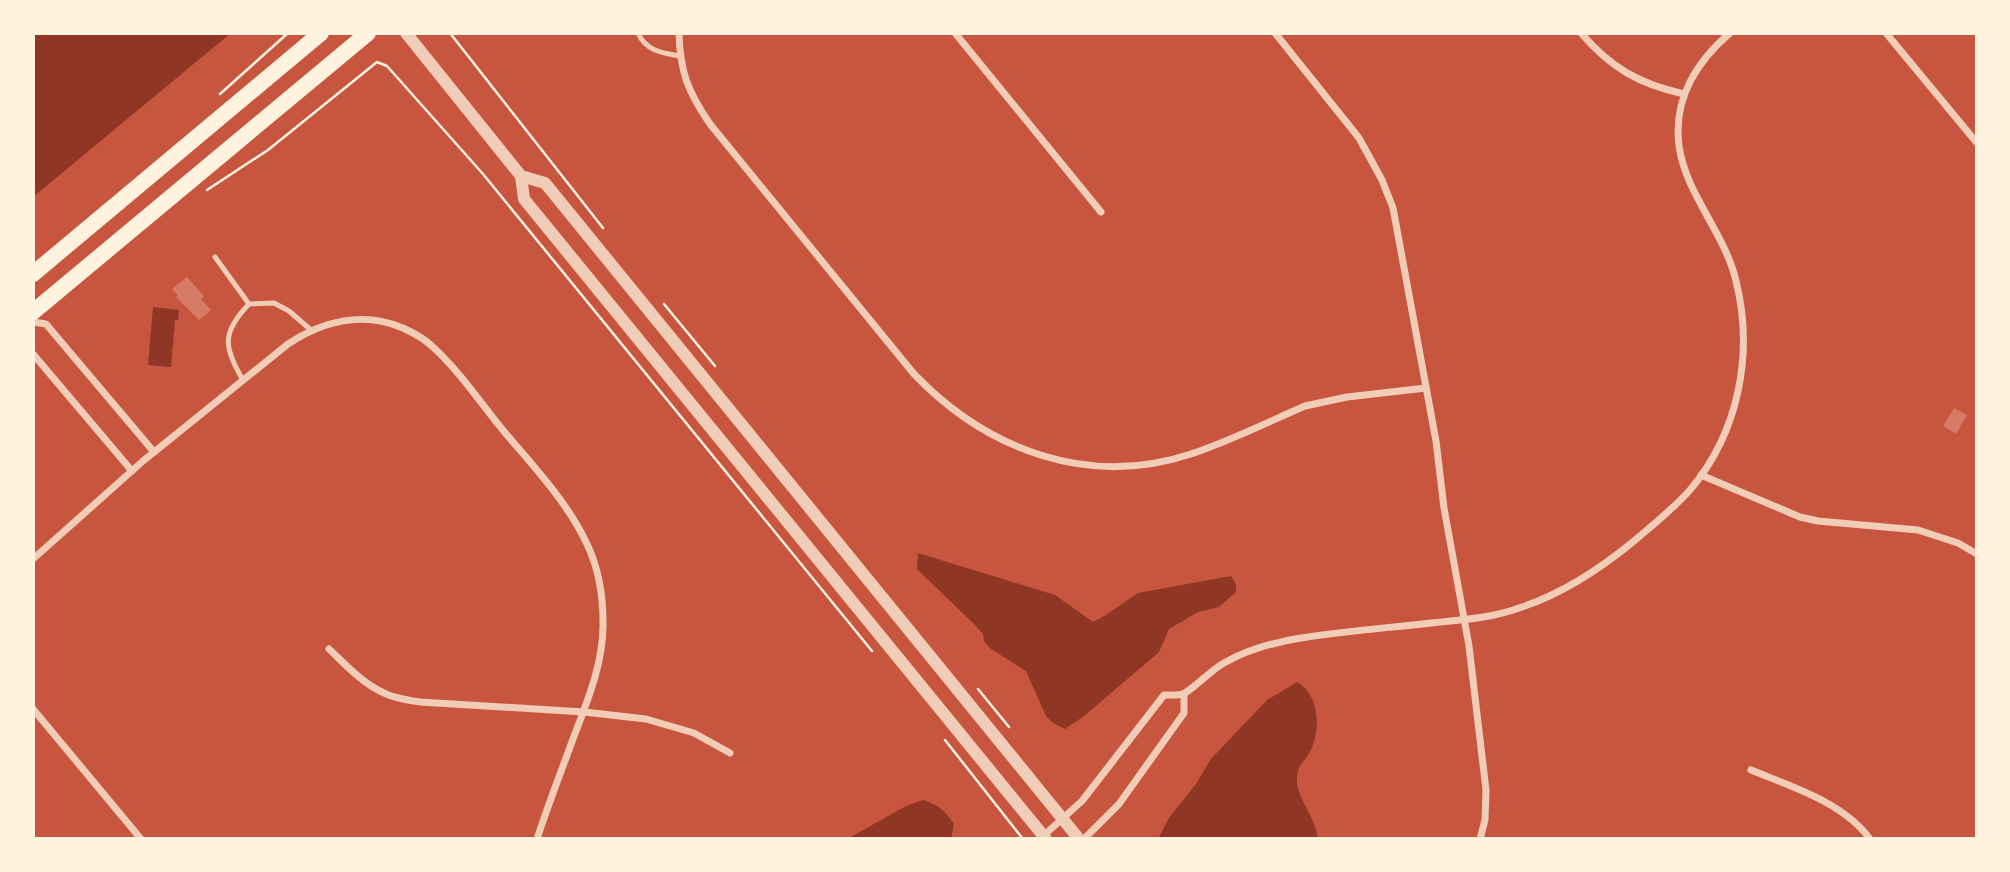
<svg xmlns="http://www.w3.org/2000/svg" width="2010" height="872" font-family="Raleway,sans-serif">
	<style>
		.water { fill: #8f3625 }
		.building { fill: #d67c66 }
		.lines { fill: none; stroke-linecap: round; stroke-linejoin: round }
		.path { stroke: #fff3e0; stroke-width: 2.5 }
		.service { stroke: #f1ccb7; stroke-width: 5 }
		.minor { stroke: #f1ccb7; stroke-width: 7 }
		.tertiary { stroke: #f1ccb7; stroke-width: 12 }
		.primary { stroke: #fff3e0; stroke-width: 16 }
	</style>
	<rect width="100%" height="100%" fill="#c8553d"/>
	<g class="water">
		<path d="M33,33H231L33,197Z"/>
		<path d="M153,307L179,310L178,320H175L171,367L148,365Z"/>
		<path d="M918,553L1055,595L1093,622L1106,615L1138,593L1231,576L1236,584V592L1219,607L1198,612L1169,629L1159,652L1084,716L1065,729L1053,723L1046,716L1026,671L991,649L984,641L983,634L975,625L917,569Z"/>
		<path d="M1297,682C1319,694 1321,728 1311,750C1304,764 1296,764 1297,783C1299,800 1315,817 1318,839H1158L1169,818L1196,784L1211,759L1267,700Z"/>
		<path d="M923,800C939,805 944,810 954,824L951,839H847L906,806Z"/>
	</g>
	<g class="building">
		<path d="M187,277L204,296L201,299L211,310L199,320L176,297L178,295L172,289Z"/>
		<path d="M1954,408L1967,415L1956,434L1943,426Z"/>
	</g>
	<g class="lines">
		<g class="path">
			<path d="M450,33L603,228"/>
			<path d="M220,94L288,33"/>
			<path d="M207,190L268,150L377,62L387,66L483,174L872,651"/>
			<path d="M664,304L715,366"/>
			<path d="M978,689L1009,727"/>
			<path d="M945,740L1023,839"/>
		</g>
		<g class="service">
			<path d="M638,33C646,51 662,53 680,56"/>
			<path d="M215,257L249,304"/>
			<path d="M243,380C223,347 222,332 249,304L274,303L289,311L311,330"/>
		</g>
		<g class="minor">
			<path d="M679,33C680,72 688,92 710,124L914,374C987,450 1088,488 1191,454C1230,441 1268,422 1305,406L1347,397L1426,388"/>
			<path d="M955,33L1101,212"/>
			<path d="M1275,33L1359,138L1382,180L1393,208L1436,441L1444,508L1469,646L1486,790L1485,820L1480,839"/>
			<path d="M1581,33C1611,68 1639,84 1684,94"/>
			<path d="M1886,33L1977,143"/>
			<path d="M33,322L46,324L154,452"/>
			<path d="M33,354L132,471"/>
			<path d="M1701,475L1800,517L1818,521L1918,530L1958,543L1977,554"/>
			<path d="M33,559L143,461L288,344C323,321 363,311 403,328C414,333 425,339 434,348C460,372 480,402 502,429C532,465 567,501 587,544C598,567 603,596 603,622C604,662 587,702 573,739C561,772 548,805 537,839"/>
			<path d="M329,649C345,664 362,683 382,692C393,698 407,700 420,702L584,712L646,719L694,733L730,753"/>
			<path d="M33,709L141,839"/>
			<path d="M1751,770C1792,787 1843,802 1870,839"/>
			<path d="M1042,837L1082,801L1164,695C1170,695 1180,696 1185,693C1199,684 1210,671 1224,663C1247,650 1275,642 1301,638C1344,631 1388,628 1431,623C1462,620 1493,618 1522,607C1564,593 1600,569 1634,541C1653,525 1673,509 1690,490C1739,432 1754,353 1736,281C1725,233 1686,195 1679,146C1673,100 1696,62 1730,33"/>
			<path d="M1084,839L1119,804L1184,713V694"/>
		</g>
		<g class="tertiary">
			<path d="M406,33L521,176L524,199L1046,839"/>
			<path d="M521,176L545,183L1079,839"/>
		</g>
		<g class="primary">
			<path d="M33,274L321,33"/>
			<path d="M33,312L368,33"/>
		</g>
	</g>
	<rect width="2010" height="872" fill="none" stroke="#fff3e0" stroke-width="70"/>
</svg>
